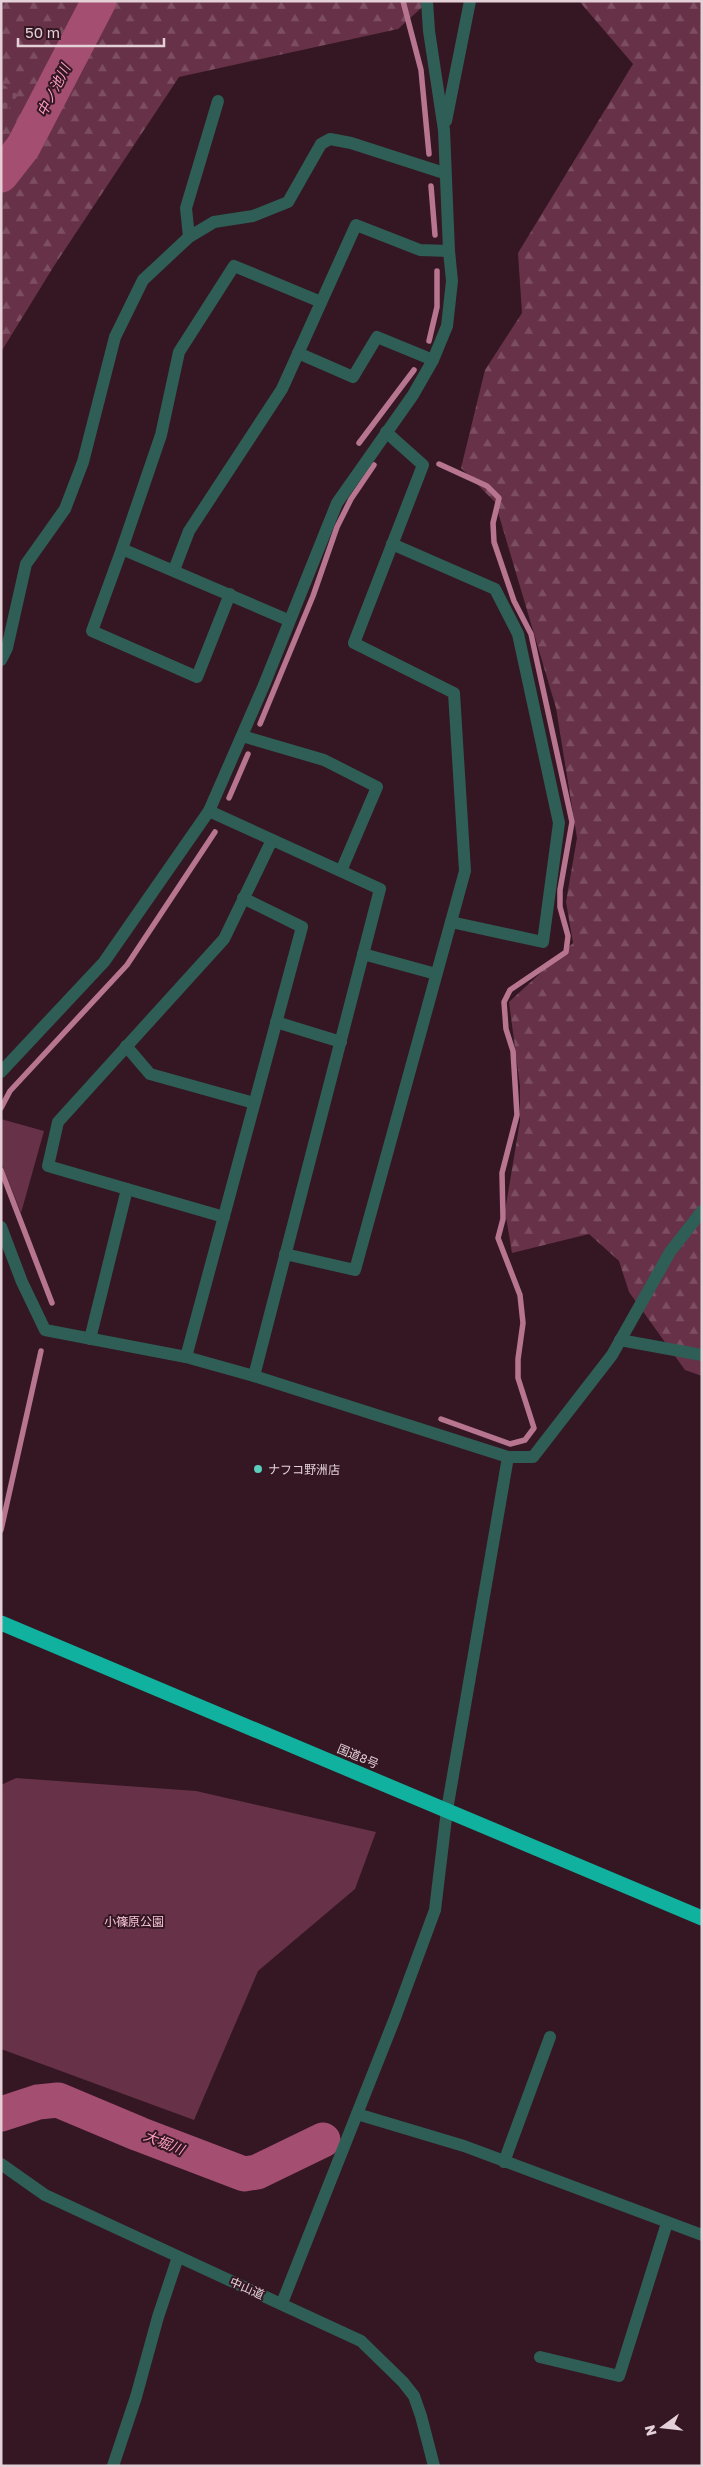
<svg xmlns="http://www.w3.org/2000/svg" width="703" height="2467" font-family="'Golos Text','Noto Sans JP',sans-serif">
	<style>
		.forest { fill: url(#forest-firs) }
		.cemetery { fill: url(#cemetery-stones) }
		.park { fill: #673147 }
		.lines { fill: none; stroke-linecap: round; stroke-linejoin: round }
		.stream { stroke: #b77590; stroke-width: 5.5 }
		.river { stroke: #a44e71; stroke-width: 35 }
		.minor { stroke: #2e5e56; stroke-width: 12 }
		.highway { stroke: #10b19e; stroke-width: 15 }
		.poi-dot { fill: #5bcebc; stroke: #341722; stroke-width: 2 }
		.labels { text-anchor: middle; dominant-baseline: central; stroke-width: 4; stroke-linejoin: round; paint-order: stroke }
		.poi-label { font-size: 12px; fill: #e4d0d7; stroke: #341722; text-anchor: start }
		.street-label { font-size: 12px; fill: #e4d0d7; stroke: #341722 }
		.park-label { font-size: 12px; fill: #f5c3d4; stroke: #341722 }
		.water-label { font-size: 14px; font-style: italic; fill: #fc9dc1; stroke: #341722 }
	</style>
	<defs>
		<pattern id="forest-firs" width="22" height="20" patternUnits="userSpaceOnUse" patternTransform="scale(1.25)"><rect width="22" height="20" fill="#673147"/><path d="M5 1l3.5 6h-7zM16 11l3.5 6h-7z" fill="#7d4e61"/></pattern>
		<pattern id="cemetery-stones" width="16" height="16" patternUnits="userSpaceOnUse" patternTransform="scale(1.25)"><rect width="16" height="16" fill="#673147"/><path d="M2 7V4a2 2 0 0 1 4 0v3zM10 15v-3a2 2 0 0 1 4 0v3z" fill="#7d4e61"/></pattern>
	</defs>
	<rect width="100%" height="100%" fill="#341722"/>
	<g class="forest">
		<path d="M1,1H429L398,29L179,77L54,266L1,352Z"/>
		<path d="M579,1H702V1376L685,1370L629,1292L619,1261L589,1234L512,1253L505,1211L520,1121V1086L509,1002L573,943L566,902L577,838L556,708L495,502L461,468L485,370L522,313L518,253L633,64Z"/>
	</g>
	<path class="cemetery" d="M1,83L18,95L1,120Z"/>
	<g class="park">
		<path d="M1,1119L44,1131L21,1213L1,1162Z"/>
		<path d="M16,1778L196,1791L376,1832L355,1889L258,1971L194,2120L1,2049V1785Z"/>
	</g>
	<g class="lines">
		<g class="stream">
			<path d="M403,1L421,70L429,154"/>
			<path d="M431,186L435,235"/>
			<path d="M429,341L437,307V271"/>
			<path d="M359,443L414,370"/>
			<path d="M439,464L487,486L499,498L493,523L494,542L514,601L531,634L572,822L560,890V907L568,936L566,952L510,990L504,1002L506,1029L513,1051L517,1115L502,1173L503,1219L498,1238L520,1295L523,1323L518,1359V1378L534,1428L525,1440L510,1444L441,1419"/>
			<path d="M260,724L313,596L337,527L351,499L374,465"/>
			<path d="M229,798L248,754"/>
			<path d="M1,1108L10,1091L127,965L215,832"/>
			<path d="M1,1170L52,1303"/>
			<path d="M1,1530L41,1351"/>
		</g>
		<g class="river">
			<path d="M1,175L23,147L99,1"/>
			<path d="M1,2114L38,2102L58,2100L139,2134L244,2174L257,2172L323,2140"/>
		</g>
		<g class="minor">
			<path d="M446,121L470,1"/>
			<path d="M189,237L186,208L218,101"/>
			<path d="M298,353L353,377L377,337L433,360"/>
			<path d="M392,544L495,589L518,634L559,823L543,942L451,922"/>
			<path d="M122,549L92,631L197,677L230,594"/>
			<path d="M174,570L189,531L282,389L356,225L420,250L449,251"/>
			<path d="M288,620L122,549L161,435L179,352L234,266L321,302"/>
			<path d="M1,660L7,648L26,564L65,509L83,462L115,337L143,280L189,237L214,222L253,216L288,202L321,144L330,139L351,143L444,173"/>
			<path d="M242,736L324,760L377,787L341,871"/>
			<path d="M209,811L380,889L254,1376"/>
			<path d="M363,954L436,974"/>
			<path d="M276,1022L341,1042"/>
			<path d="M126,1046L150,1074L254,1103"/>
			<path d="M1,1072L104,962L209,811L264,685L337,503L413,395L433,360L447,326L452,281L449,251L444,130L429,31L427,1"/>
			<path d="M127,1189L224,1217"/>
			<path d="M1,1227L22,1282L45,1330L186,1357L254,1376L508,1457H533L612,1355L670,1252L702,1211"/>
			<path d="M285,1254L355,1270L465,871L454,693L354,643L423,465L386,432"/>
			<path d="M90,1339L127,1189L48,1166L58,1122L224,939L272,840"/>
			<path d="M620,1340L702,1355"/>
			<path d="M186,1357L302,927L243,898"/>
			<path d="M357,2114L464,2146L702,2235"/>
			<path d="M504,2162L550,2037"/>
			<path d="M1,2164L45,2195L361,2341L403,2382L414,2396L421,2416L434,2466"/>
			<path d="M282,2303L395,2018L435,1910L447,1810L508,1457"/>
			<path d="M540,2357L619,2376L667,2223"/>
			<path d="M113,2466L136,2397L158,2317L178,2257"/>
		</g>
		<path class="highway" d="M1,1623L702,1918"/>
	</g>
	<circle class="poi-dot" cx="258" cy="1469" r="5"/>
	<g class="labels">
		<g class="poi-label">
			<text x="268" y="1469">ナフコ野洲店</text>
		</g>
		<g class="street-label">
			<text transform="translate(358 1756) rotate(23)">国道8号</text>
			<text transform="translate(247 2288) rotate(24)">中山道</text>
		</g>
		<g class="park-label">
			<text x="134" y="1921">小篠原公園</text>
		</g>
		<g class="water-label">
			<text transform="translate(53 90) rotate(-63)">中ノ池川</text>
			<text transform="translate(164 2142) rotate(22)">大堀川</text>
		</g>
	</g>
	<rect width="703" height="2467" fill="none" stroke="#e4d0d7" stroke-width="5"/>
	<g transform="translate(663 2427) rotate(255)" stroke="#341722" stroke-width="4" paint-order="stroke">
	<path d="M0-4L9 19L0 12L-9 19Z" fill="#e4d0d7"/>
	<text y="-8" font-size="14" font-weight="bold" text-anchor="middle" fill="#e4d0d7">N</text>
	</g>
	<path d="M18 38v8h146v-8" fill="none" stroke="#e4d0d7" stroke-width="2.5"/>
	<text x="25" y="38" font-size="15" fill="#e4d0d7" stroke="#341722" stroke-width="4" paint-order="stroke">50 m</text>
</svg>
